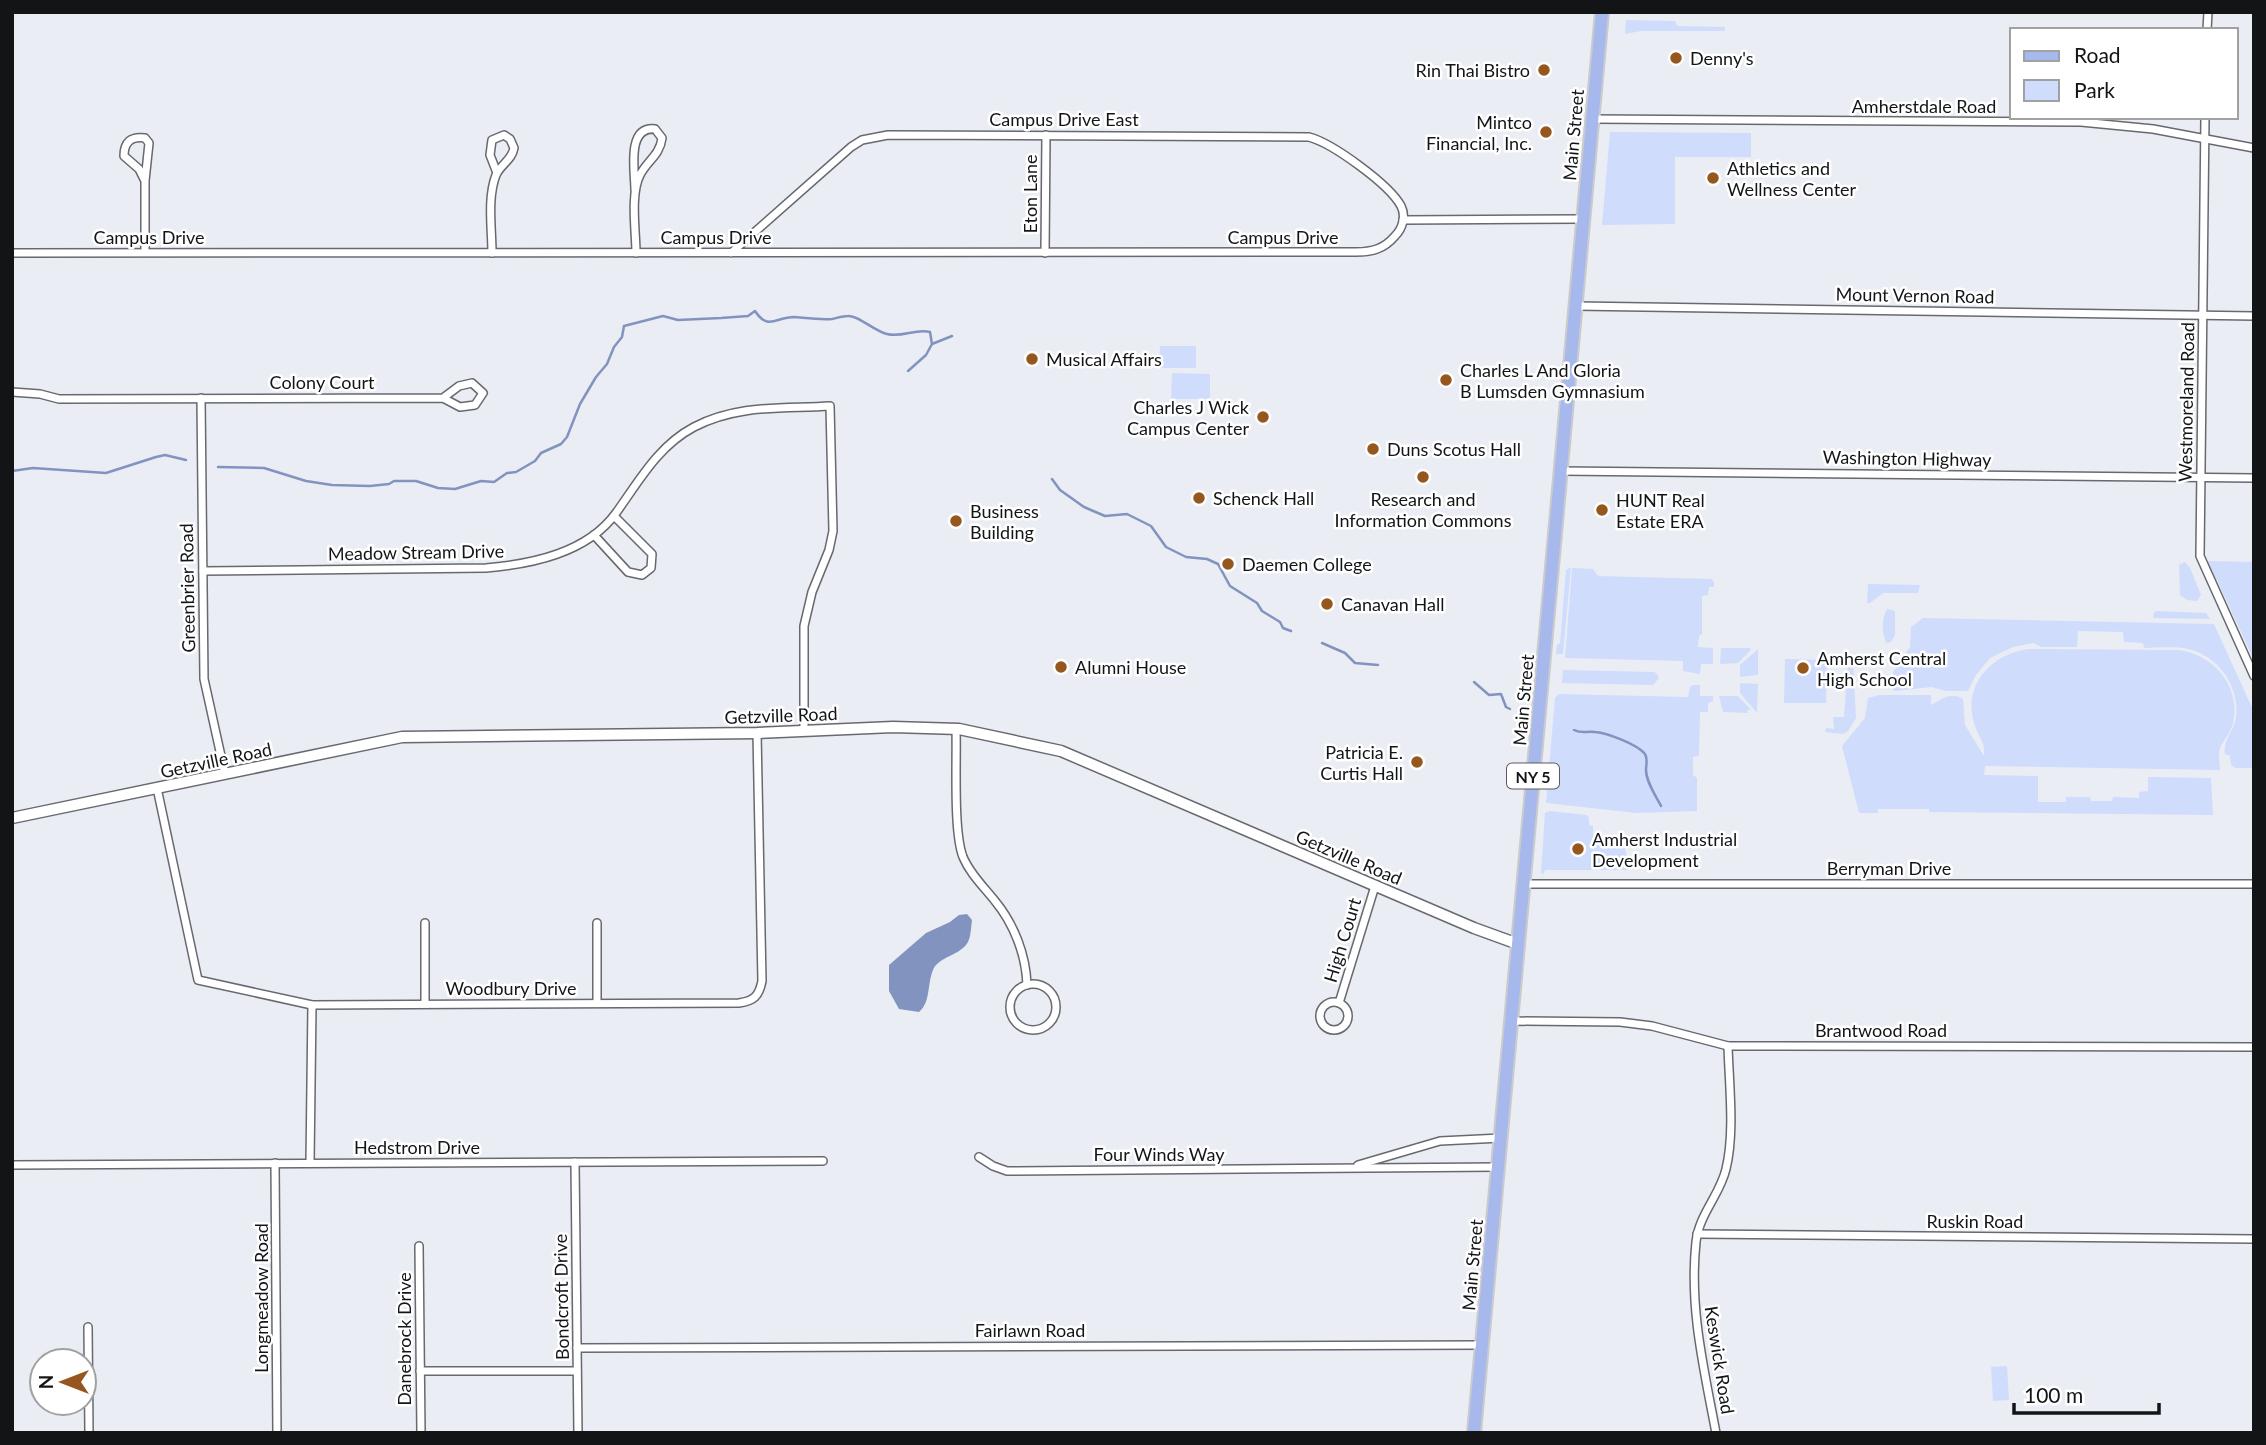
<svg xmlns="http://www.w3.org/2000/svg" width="2266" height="1445" font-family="Lato,sans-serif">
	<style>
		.green { fill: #d0dcfc }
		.water { fill: #8293c0 }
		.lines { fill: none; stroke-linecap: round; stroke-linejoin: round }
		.stream { stroke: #8293c0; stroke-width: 2.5 }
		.minor-casing { stroke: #67696f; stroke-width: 10 }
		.tertiary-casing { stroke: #67696f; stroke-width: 13 }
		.primary-casing { stroke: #cbcbcc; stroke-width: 16 }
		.minor { stroke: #fff; stroke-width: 7 }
		.tertiary { stroke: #fff; stroke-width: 10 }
		.primary { stroke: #a7b8ec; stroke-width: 12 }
		.poi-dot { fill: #95571d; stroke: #fff; stroke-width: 2.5 }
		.labels { text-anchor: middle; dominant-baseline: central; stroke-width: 5; stroke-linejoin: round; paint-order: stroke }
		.shield { fill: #fff; stroke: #5a5a5c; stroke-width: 2 }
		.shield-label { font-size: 16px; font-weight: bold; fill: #131416 }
		.poi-label { font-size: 18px; fill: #131416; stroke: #fff; text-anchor: start }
		.street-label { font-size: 18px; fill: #131416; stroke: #fff }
	</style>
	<rect width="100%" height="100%" fill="#eaedf4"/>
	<g class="green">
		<path d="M1626,20L1675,21L1677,26L1725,27V31H1641L1625,34Z"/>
		<path d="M1610,132L1751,133V157H1675V224L1602,225Z"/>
		<path d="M1160,346H1196V368H1159Z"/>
		<path d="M1172,373L1210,374V399H1171Z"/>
		<path d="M2208,561L2254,562V660L2217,580L2209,573Z"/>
		<path d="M2185,562L2190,568L2201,595L2197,601L2187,600L2180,595L2179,565Z"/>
		<path d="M1571,567L1563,654H1556L1557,645L1560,643L1566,570Z"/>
		<path d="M1572,568L1593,569L1598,576L1711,579L1714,582V587H1709L1708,595L1702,596V634L1699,636L1698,647L1713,648V664H1701L1700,674L1683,671V661L1565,658Z"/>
		<path d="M1868,584L1920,585L1918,593H1883L1870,603H1867Z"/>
		<path d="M1887,609L1895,611V635L1891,642L1886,643C1882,631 1881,620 1887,609Z"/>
		<path d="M2156,611L2206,613L2210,619L2153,618L2154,613Z"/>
		<path d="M1923,618L2214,624L2254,712V768H2235L2231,765L2230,756L2225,754C2222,743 2234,730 2236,718C2240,687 2219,656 2188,649C2174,646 2158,648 2144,648L2143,643L2124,642L2123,632L2078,631L2077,647H2042L2033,643L2013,647L1990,658L1976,675L1968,691H1946L1931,687L1895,691L1893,690V672L1910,647L1911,627Z"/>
		<path d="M1721,648H1750L1751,650L1738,663L1720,664Z"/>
		<path d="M1758,649V675L1740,677V665Z"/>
		<path d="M2028,649L2180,650C2215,656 2241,687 2233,723C2231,733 2224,739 2220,748C2218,754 2220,764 2220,770L1985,766L1984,775L2038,776V802H2066V797H2090L2091,801H2112L2113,797L2139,798V792L2148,791V777L2211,778L2213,815L1929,812V809H1878V813H1859L1842,746L1865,718L1868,698L1879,695H1931V705C1942,699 1951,691 1963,699L1965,725L1984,756C1986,744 1979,737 1975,726C1961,686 1991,654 2028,649Z"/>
		<path d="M1785,659L1827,660L1826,703H1784Z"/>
		<path d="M1848,660H1853L1856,718L1848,731L1843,734L1825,732L1826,728L1834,729L1833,717H1844Z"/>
		<path d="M1563,670L1654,672L1657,674L1659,678L1653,685L1562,683Z"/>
		<path d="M1740,683L1758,684L1757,713L1740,693Z"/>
		<path d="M1693,685H1700V696H1713V701L1708,703V712H1700L1699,756L1693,757V775L1697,778V811L1637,813L1546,803L1555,698L1559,694L1688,697L1690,687Z"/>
		<path d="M1719,696H1738L1751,710H1747L1748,713L1723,712Z"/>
		<path d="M1550,811L1587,815L1589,818V825L1593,826V838L1619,839L1624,843L1629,870H1545L1543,874L1541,873L1545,813Z"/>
		<path d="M2007,1366L2009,1400L1993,1401L1991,1367Z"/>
	</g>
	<path class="water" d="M967,914L972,920C971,927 971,936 968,942C960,956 939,956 933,970C927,984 931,1002 919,1012L899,1009L889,991V965L926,933L950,922L959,915Z"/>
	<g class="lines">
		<g class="stream">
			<path d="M908,371L926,355L932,344"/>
			<path d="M218,467L264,468L306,481L332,485L370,486L389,484L394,481H416L438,488L455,489L481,481L494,482L507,473L516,472L535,461L541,453L561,444L567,437L580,404L596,377L607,364L614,347L622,337L624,326L663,316L678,320L721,318L748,316L755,311C768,331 776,317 794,317C806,318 819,320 832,319C837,318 843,316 848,316C858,315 874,331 887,334C902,338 916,328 930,332L932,344L952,336"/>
			<path d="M12,471L33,468L106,473L156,457L165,455L186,460"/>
			<path d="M1052,479L1060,490L1084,507L1105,516L1127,514L1151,526L1166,547L1186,557L1207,559L1218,564L1230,586L1257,603L1262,611L1280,622L1283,628L1291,631"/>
			<path d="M1322,643L1345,653L1355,663L1378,665"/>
			<path d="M1474,682L1489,695L1501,694L1506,707L1510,709"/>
			<path d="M1574,730C1582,734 1587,731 1595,732C1607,733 1637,744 1645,754C1648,759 1646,765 1646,770C1646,782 1656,796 1661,806"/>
			<path d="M2253,1433L2254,1432"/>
		</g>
		<defs>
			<g id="minor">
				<path d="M2207,30L2208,12"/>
				<path d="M2205,117L2200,556L2254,676"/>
				<path d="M1592,119L2081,122L2153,129L2254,148"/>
				<path d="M145,181L139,169L124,156C124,142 131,136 145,138L149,143L145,181V252"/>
				<path d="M635,190C635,172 626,126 655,129L662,138C660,155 647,161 640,175C630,194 636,232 636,253"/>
				<path d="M1403,220L1583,219"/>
				<path d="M12,253L1356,252C1372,252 1384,249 1395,236C1403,228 1406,216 1401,206C1389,184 1332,143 1309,137L888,135L862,140L851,147L731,253"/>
				<path d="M492,253C492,229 487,198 496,175C501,164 512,160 514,148L510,139L504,135L492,140L490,155L497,173"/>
				<path d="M1045,253L1046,135"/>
				<path d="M1575,306L2254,316"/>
				<path d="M12,392L40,394L59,399L443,398L460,407L475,405L483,393L472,383L459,386L443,398"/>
				<path d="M201,398L204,679L225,774"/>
				<path d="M1560,471L2254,478"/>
				<path d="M594,535L628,572L642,575L651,568L652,554L614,516"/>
				<path d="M203,571L486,568C532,564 587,553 616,513C639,481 658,446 694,427C738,404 783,409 830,406L833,531L829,550L812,592L804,626V731"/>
				<path d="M956,729C957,760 953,831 963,857C970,874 984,887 995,901C1014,924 1026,955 1027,985"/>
				<path d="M157,788L198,980L312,1005L739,1003C754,1001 759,996 762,981L757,733"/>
				<path d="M1523,884H2254"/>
				<path d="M425,923V1004"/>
				<path d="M597,923V1003"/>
				<circle cx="1033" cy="1007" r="23"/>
				<circle cx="1334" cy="1016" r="14"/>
				<path d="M1339,1003L1375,886"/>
				<path d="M1511,1021L1620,1022L1652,1026L1728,1046L2254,1047"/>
				<path d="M979,1157L993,1166L1007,1171L1498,1167"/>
				<path d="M575,1162L578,1433"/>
				<path d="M275,1163L277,1433"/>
				<path d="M310,1163L312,1005"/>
				<path d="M12,1165L823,1161"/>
				<path d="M1358,1165L1440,1141L1501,1138"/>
				<path d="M1697,1234L2254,1239"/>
				<path d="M419,1246L421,1433"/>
				<path d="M88,1327L89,1433"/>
				<path d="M577,1348L1482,1345"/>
				<path d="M420,1371H577"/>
				<path d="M1716,1433C1704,1369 1689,1308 1696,1242C1699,1214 1720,1195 1726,1169C1735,1132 1729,1084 1728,1046"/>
			</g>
			<path id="tertiary" d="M12,818L402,737L757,733L893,727L959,729L1061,751L1474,928L1518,944"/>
			<path id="primary" d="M1474,1433L1602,12"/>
		</defs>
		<use href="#minor" class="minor-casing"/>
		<use href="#tertiary" class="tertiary-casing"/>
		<use href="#primary" class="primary-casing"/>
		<use href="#minor" class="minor"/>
		<use href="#tertiary" class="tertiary"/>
		<use href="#primary" class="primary"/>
	</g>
	<g class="poi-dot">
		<circle cx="1676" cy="58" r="7"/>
		<circle cx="1544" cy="70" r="7"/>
		<circle cx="1546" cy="132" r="7"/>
		<circle cx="1713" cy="178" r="7"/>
		<circle cx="1032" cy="359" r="7"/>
		<circle cx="1446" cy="380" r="7"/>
		<circle cx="1263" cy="417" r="7"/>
		<circle cx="1373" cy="449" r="7"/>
		<circle cx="1423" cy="477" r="7"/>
		<circle cx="1199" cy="498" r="7"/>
		<circle cx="1602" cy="510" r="7"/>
		<circle cx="956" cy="521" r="7"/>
		<circle cx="1228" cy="564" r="7"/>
		<circle cx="1327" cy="604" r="7"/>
		<circle cx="1061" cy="667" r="7"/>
		<circle cx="1803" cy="668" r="7"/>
		<circle cx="1417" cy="762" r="7"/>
		<circle cx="1578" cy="849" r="7"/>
	</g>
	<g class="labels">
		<rect class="shield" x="1507" y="763.5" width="52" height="25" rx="5"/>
		<g class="shield-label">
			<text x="1533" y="776">NY 5</text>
		</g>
		<g class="poi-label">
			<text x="1690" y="58">Denny's</text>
			<text x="1530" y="70" text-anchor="end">Rin Thai Bistro</text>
			<text x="1532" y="122" text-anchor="end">Mintco<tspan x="1532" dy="21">Financial, Inc.</tspan></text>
			<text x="1727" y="168">Athletics and<tspan x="1727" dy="21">Wellness Center</tspan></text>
			<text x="1046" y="359">Musical Affairs</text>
			<text x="1460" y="370">Charles L And Gloria<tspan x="1460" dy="21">B Lumsden Gymnasium</tspan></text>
			<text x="1249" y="407" text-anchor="end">Charles J Wick<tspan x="1249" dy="21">Campus Center</tspan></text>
			<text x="1387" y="449">Duns Scotus Hall</text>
			<text x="1213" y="498">Schenck Hall</text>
			<text x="1423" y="499" text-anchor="middle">Research and<tspan x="1423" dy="21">Information Commons</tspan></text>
			<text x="1616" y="500">HUNT Real<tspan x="1616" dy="21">Estate ERA</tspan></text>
			<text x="970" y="511">Business<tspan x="970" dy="21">Building</tspan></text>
			<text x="1242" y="564">Daemen College</text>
			<text x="1341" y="604">Canavan Hall</text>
			<text x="1817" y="658">Amherst Central<tspan x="1817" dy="21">High School</tspan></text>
			<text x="1075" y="667">Alumni House</text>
			<text x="1403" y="752" text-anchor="end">Patricia E.<tspan x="1403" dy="21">Curtis Hall</tspan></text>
			<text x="1592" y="839">Amherst Industrial<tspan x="1592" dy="21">Development</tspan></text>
		</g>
		<g class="street-label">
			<text x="1924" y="106">Amherstdale Road</text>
			<text x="1064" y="119">Campus Drive East</text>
			<text transform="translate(1573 135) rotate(-85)">Main Street</text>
			<text transform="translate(1030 194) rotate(-90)">Eton Lane</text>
			<text x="149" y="237">Campus Drive</text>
			<text x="716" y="237">Campus Drive</text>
			<text x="1283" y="237">Campus Drive</text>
			<text transform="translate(1915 295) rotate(1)">Mount Vernon Road</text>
			<text x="322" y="382">Colony Court</text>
			<text transform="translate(2186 402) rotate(-89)">Westmoreland Road</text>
			<text transform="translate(1907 458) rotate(1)">Washington Highway</text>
			<text transform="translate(416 552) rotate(-1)">Meadow Stream Drive</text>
			<text transform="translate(187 588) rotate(-91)">Greenbrier Road</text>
			<text transform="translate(1523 700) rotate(-85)">Main Street</text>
			<text transform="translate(781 715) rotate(-2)">Getzville Road</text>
			<text transform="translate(216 760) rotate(-12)">Getzville Road</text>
			<text transform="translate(1349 857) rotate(23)">Getzville Road</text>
			<text x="1889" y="868">Berryman Drive</text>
			<text transform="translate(1342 940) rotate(-73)">High Court</text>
			<text x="511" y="988">Woodbury Drive</text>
			<text x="1881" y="1030">Brantwood Road</text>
			<text x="417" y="1147">Hedstrom Drive</text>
			<text x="1159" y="1154">Four Winds Way</text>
			<text x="1975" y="1221">Ruskin Road</text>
			<text transform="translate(1472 1265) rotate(-85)">Main Street</text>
			<text transform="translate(561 1297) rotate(-91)">Bondcroft Drive</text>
			<text transform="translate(261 1298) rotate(-90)">Longmeadow Road</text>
			<text x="1030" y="1330">Fairlawn Road</text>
			<text transform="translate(404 1339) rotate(-90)">Danebrock Drive</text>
			<text transform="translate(1720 1360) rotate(81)">Keswick Road</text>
		</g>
	</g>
	<rect width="2266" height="1445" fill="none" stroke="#131416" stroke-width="28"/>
	<rect x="2010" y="28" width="228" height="91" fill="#ffffff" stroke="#a1a1a2" stroke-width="2"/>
	<rect x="2024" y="51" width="35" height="10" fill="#a7b8ec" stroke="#a1a1a2" stroke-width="2"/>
	<text x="2074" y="63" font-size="21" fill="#131416">Road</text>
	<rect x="2024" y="80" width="35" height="21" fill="#d0dcfc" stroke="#a1a1a2" stroke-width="2"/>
	<text x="2074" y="98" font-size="21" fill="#131416">Park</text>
	<g transform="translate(63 1382) rotate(270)"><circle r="33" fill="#ffffff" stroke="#a1a1a2" stroke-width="2"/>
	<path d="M0-5L12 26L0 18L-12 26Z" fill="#95571d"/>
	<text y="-10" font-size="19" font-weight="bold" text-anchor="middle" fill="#131416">N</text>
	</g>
	<path d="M2014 1403v10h145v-10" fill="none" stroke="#131416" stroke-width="3.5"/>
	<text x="2024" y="1403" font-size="21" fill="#131416" stroke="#ffffff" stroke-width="5" paint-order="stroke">100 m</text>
</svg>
